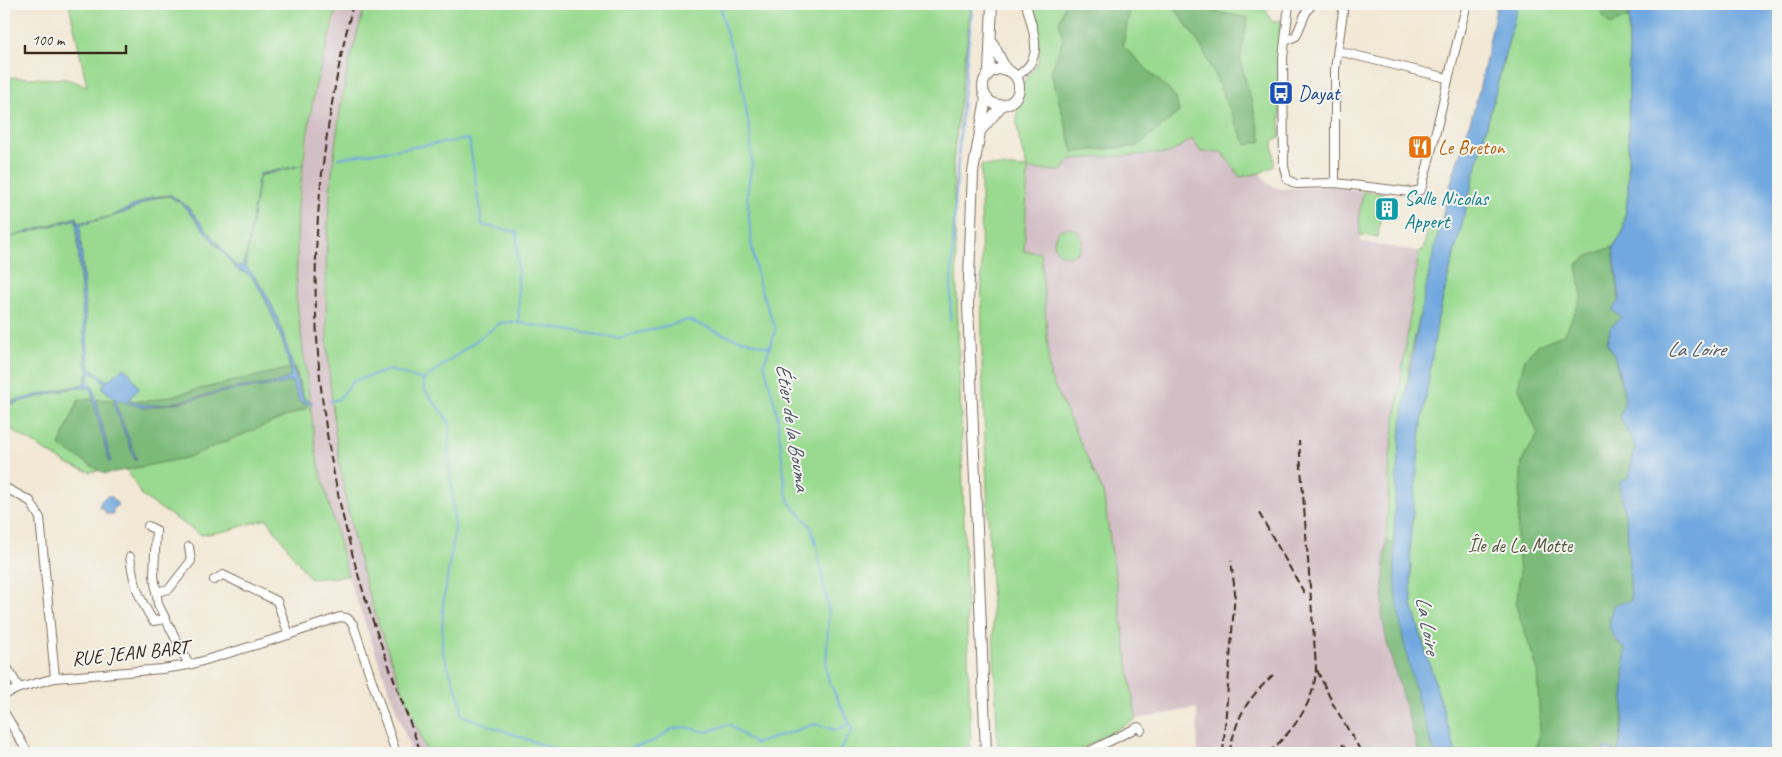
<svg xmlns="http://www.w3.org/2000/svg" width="1782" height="757" font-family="Caveat,sans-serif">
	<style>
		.industrial { fill: #d2bec5 }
		.green { fill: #9ada90; stroke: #6a8257 }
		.forest { fill: #7bba7a; stroke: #5b724c }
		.water { fill: #71a8df; stroke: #56697e; fill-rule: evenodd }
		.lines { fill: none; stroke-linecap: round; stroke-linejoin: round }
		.stream { stroke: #71a8df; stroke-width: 2 }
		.minor-casing { stroke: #7b6c5e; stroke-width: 10 }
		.major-casing { stroke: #7b6c5e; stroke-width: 12 }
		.minor { stroke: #fff; stroke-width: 8 }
		.major { stroke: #fff; stroke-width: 10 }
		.rail { stroke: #3b2a1e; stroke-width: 2; stroke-dasharray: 8 4; stroke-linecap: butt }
		.labels { text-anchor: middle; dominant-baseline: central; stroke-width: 4; stroke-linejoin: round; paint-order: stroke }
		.transit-label { font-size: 20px; fill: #164399; stroke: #f6f6f2; text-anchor: start }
		.food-label { font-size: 20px; fill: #c56008; stroke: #f6f6f2; text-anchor: start }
		.culture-label { font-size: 20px; fill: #0d838f; stroke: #f6f6f2; text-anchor: start }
		.park-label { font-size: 20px; fill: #53563a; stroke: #f6f6f2 }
		.street-label { font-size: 20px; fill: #3b2a1e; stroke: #f6f6f2 }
		.water-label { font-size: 21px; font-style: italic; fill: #4e5662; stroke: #f6f6f2 }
	</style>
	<rect width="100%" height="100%" fill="#f6f6f2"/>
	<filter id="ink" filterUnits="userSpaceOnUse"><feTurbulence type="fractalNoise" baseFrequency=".02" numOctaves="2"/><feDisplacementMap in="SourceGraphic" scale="10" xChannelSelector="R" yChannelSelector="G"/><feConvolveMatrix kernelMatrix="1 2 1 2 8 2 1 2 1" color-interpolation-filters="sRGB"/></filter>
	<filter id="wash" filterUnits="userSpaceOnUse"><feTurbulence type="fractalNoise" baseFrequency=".0096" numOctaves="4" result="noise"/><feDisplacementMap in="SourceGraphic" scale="20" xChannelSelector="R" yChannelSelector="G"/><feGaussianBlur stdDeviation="1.12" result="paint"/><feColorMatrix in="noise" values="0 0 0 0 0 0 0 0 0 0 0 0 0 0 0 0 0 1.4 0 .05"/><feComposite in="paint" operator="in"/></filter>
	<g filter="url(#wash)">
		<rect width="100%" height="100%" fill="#f2e8d5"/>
		<g class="industrial">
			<path d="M338,4H365L343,93L331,196L325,294L332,412L355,542L369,595L427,753H412L348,576L317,458L307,389L296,295L298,206L315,88Z"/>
			<path d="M1189,139H1192L1201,152H1222L1240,177L1260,173L1268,184L1279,189L1333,186L1363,192L1359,216L1360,242L1419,251L1390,457L1382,615L1387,644L1419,753H1198L1197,708L1136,719L1103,492L1050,376L1041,253L1024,251L1028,169H1043L1071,159L1170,153Z"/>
		</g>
		<g class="green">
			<path d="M69,4H338L315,88L306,144L298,206L296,295L317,458L348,576L310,579L267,519L226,531L201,535L142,496L125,466L90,472L67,464L4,425V77L66,79L87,86Z"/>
			<path d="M365,4H971L953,162L971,753H427C401,684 371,614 355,542C321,395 317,242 343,94C348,63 358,33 365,4Z"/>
			<path d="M1029,4H1263L1272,22L1281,20L1280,138L1273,141L1274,166L1260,173L1240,177L1222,152H1201L1192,139L1170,153L1071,159L1062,171L1028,169L1024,251L1041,253L1050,376L1103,492L1136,719L1074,753H998L982,368L981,165L1027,168C1018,135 1011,116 1024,82C1028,72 1038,68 1039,56C1041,39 1033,20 1029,4Z"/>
			<path d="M1518,4H1629L1628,193L1623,232L1613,247L1603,753H1456L1412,605L1410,542L1421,430L1438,318Z"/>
			<path d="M1363,192L1383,193L1378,237L1360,235L1359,216Z"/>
			<path d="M1429,224L1440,228L1410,358L1397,482L1395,544L1386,541L1390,457L1419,251L1423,250Z"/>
			<circle cx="1068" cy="242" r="14"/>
		</g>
		<g class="forest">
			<path d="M1065,4H1131L1123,46L1176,97L1179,112L1138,146L1073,152L1051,72L1063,39L1059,21Z"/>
			<path d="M1172,4H1210L1212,11L1248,18L1240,60L1262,141L1246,145L1202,48Z"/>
			<path d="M1602,4H1629L1630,17L1610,25L1603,16Z"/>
			<path d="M1613,247L1621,317L1610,328L1607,343L1614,354L1625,398L1620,418L1635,446L1629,477L1619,483L1627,525L1631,601L1613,639L1625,649L1623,722L1618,752L1603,748V753H1535L1540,729L1537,668L1516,606L1520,573L1517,536L1522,461L1538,434L1518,386L1525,358L1538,345L1565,334L1582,296L1577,265L1588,256Z"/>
			<path d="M295,367L307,408L186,458L105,474L59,446L79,399L149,401Z"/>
			<path d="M1386,541L1395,544C1395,614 1412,687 1435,753H1419L1387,643L1382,615Z"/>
		</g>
		<g class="water">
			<path d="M1497,4H1518L1438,318L1421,430L1410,542L1412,605L1456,753H1435C1415,696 1398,634 1395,573C1389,446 1417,320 1447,197C1454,170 1464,143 1472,116C1483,80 1489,41 1497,4Z"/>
			<path d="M1629,4H1778V753H1603L1604,747L1618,752L1623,722L1625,649C1608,633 1606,626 1614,604L1631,601L1627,525L1619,483L1629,477L1635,446L1620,418L1625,398L1614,354L1607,343L1610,328L1621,317L1612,310L1620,299L1613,247L1623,232L1628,193Z"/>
			<path d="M303,165L259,176L245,266C276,294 288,352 300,391L305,400L312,401V405L300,402L291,381L278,385L232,390L182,402L144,408L118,400L116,405L137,460H135L114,406L115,399L102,388L105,383L91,371L87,383L93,387L94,391L111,462H109L90,388H73L4,406V403L84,384L89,370L86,364L76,219L4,239L77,217L78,223L110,217L152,197L171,195L188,207L236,266H242L247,254L259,176L260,174ZM169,196L183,205L237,270C244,272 249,274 253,279C266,295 292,359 290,377C271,387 250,385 230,389C202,394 154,414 128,400L139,389L130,373L123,368L107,381L89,366L80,225L124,213L154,198Z"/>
			<path d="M106,496L112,497L118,505L113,509V514H106L104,509L99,507L101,501Z"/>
		</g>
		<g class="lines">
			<g class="stream">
				<path d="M720,4L725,29L740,75L750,132L752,163L747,195L751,242L759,284L776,330L764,363L777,413L786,493L790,503L811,527L817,547L829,612L826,666L829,682L853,730L838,753"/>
				<path d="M338,158L469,139L482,225L517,232L519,323"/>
				<path d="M950,320C953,213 960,110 973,4"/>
				<path d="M423,380L500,323L513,322L619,338L689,320L728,336L769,347"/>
				<path d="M330,401L339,399L353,381L390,370L423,380L424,389L450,423L448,450L455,529L443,604L442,649L461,703V715L564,753"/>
				<path d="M627,753L630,748L654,741L672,729L685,727L707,732L729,724L755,744L815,724L836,730L850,724"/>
			</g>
		</g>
	</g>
	<g filter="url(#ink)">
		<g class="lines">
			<defs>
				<g id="minor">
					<path d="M1289,4L1283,58L1284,167L1287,179L1296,184L1335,183L1411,192L1421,190C1438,129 1450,66 1467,4"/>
					<path d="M1286,41L1296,36L1307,10L1313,4"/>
					<path d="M1338,51L1447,78"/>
					<path d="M1015,77C1047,59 1033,32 1026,4"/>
					<path d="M1335,183V70L1344,4"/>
					<path d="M4,487L30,501L40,518L55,678"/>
					<path d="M148,526L156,530L154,575L158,604L189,665"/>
					<path d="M130,557C134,585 138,596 153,621L165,619"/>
					<path d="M214,580L223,575L277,601L289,635"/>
					<path d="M156,592L169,589L191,561L189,547"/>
					<path d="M4,662L19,688"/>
					<path d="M4,695L19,688L55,678L162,669L189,665L279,638L340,617L347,618L353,624L396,753"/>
					<path d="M4,712L28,753"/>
					<path d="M1086,753L1138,727L1141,730"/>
				</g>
				<g id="major">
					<path d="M993,44L1006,70"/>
					<circle cx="1001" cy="87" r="18"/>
					<path d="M989,73L992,4"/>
					<path d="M982,129L1002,105"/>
					<path d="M986,753L968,305L973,172L986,98"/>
				</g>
			</defs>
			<use href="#minor" class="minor-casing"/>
			<use href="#major" class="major-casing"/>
			<use href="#minor" class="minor"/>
			<use href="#major" class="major"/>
			<g class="rail">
				<path d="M353,4C306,195 301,357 351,549C369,618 397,686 421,753"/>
				<path d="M1259,513L1306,596"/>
				<path d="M1317,670L1333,704L1362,753"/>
				<path d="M1342,744L1348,753"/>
				<path d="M1223,753L1235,592L1231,561"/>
				<path d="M1229,753C1238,714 1245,702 1273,675"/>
				<path d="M1268,753C1293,731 1316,702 1316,666L1299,441"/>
			</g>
		</g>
	</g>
	<defs>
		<symbol id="bus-square" viewBox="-11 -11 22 22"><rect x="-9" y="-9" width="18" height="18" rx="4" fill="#1a4fb4" stroke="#f6f6f2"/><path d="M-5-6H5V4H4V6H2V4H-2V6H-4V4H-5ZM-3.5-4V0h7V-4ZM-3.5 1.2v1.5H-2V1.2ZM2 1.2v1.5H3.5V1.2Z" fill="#fff"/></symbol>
		<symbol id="restaurant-square" viewBox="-11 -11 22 22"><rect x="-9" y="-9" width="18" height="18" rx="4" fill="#e8710a" stroke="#f6f6f2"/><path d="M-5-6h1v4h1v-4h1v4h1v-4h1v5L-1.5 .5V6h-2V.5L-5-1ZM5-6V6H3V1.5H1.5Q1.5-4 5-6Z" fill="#fff"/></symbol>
		<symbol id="building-square" viewBox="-11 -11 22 22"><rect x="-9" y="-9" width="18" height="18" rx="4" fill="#0f9aa8" stroke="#f6f6f2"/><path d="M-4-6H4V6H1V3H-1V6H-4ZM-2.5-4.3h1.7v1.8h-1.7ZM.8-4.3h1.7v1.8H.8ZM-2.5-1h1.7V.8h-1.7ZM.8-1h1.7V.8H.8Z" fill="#fff"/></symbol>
	</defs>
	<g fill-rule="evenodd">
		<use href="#bus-square" x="1267" y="79" width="28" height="28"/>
		<use href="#restaurant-square" x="1406" y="133" width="28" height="28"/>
		<use href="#building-square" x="1373" y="195" width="28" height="28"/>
	</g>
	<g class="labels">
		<g class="transit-label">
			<text x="1298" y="93">Dayat</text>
		</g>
		<g class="food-label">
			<text x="1438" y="147">Le Breton</text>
		</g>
		<g class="culture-label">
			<text x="1404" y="198">Salle Nicolas<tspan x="1404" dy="23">Appert</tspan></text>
		</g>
		<g class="park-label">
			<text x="1520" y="545">Île de La Motte</text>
		</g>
		<g class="street-label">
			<text transform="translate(130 653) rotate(-6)">RUE JEAN BART</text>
		</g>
		<g class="water-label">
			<text x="1696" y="349">La Loire</text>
			<text transform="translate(793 427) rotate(81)">Étier de la Bouma</text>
			<text transform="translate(1428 625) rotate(80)">La Loire</text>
		</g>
	</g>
	<rect width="1782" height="757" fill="none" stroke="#f6f6f2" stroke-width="20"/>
	<path d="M25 45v8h101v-8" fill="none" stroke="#3b2a1e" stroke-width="2.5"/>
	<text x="32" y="45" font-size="15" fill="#3b2a1e" stroke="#f6f6f2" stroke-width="4" paint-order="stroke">100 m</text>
</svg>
